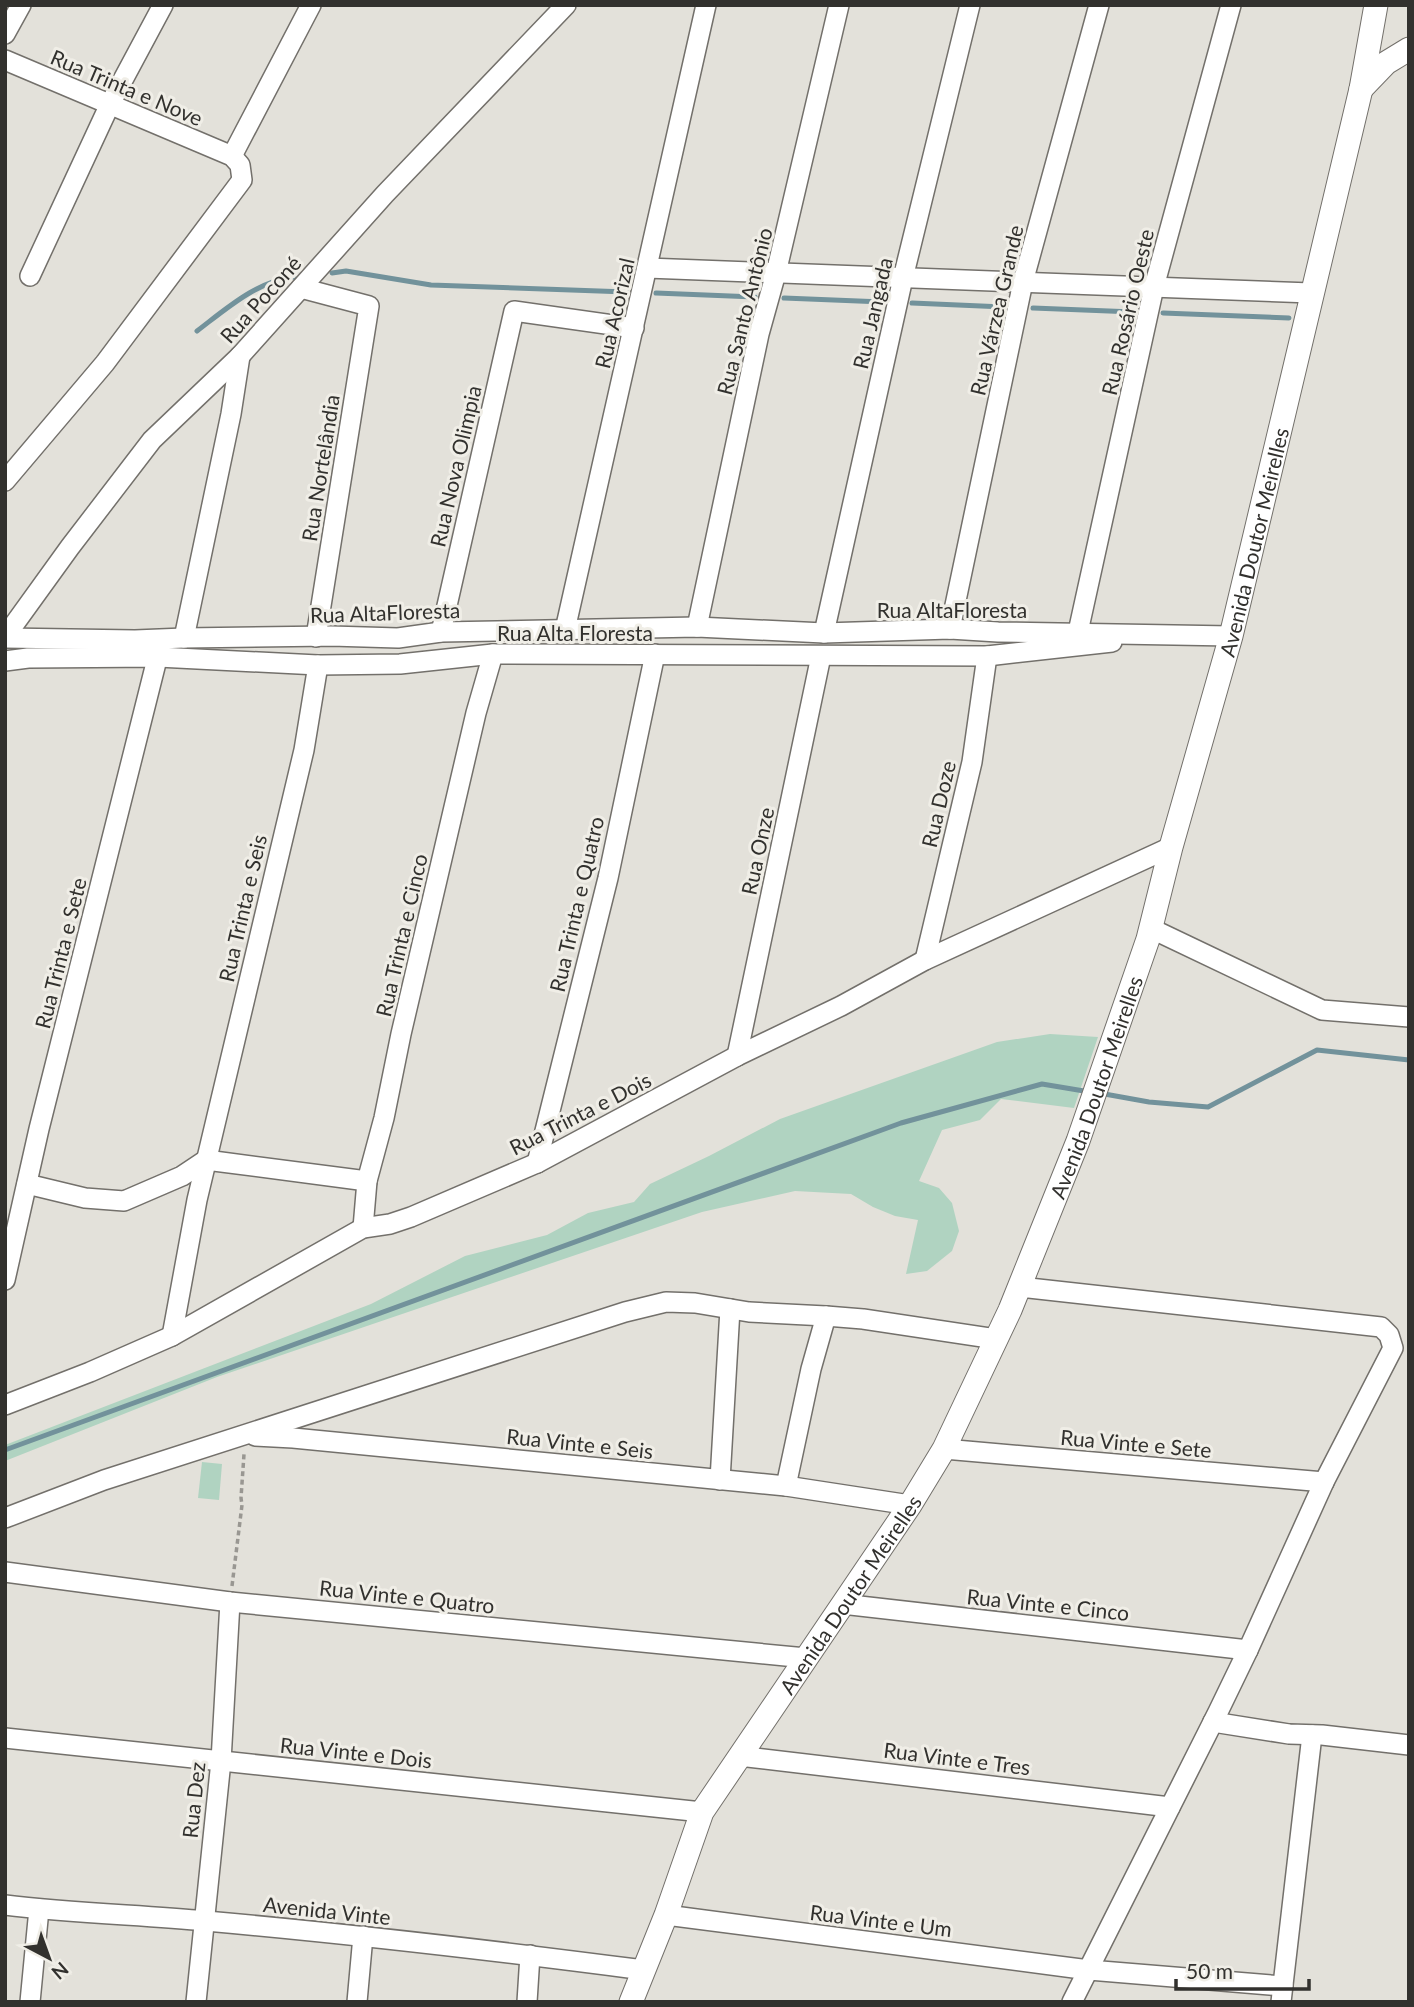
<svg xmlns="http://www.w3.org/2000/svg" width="1414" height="2007" font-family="Lato,sans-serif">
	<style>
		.green { fill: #b0d3c1 }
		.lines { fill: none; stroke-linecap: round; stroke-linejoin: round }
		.stream { stroke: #72929b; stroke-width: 5 }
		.minor-casing { stroke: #73706b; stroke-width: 22 }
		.tertiary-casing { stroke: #73706b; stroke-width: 25 }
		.path { stroke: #999792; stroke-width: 3.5; stroke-dasharray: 5 3.5; stroke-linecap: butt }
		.minor { stroke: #fff; stroke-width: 19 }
		.tertiary { stroke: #fff; stroke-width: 23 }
		.labels { text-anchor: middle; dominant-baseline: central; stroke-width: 6; stroke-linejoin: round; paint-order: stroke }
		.street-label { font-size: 21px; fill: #32312e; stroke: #f0eee7 }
	</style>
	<rect width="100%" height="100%" fill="#e3e1da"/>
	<g class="green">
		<path d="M1050,1034L1098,1037L1074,1108L1001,1099L980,1120L942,1130L919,1181L939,1188L952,1203L959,1231L952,1251L927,1271L906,1274L918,1220L895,1216L873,1207L851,1194L795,1191L702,1212L217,1377L5,1461V1445L371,1304L465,1256L547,1235L588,1213L634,1202L650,1184L709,1156L780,1119L997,1042Z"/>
		<path d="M202,1462L222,1464L219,1500L198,1498Z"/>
	</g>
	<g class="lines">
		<g class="stream">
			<path d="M332,273L346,271L431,285L627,292"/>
			<path d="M656,293L755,297"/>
			<path d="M784,298L883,302"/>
			<path d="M912,303L1004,307"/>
			<path d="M1033,308L1134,312"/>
			<path d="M1163,313L1289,318"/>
			<path d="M197,331C226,309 257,281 294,277"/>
			<path d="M1099,1093L1149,1102L1208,1107L1317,1050L1409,1060"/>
			<path d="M5,1450L901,1123L1042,1084L1090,1092"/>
		</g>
		<defs>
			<g id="minor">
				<path d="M5,34L21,5"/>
				<path d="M5,60L232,156L240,165L242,180L105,363L5,481"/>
				<path d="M232,156L311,5"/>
				<path d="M647,268L1311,293"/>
				<path d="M30,276L110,104L163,5"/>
				<path d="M301,288L369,306L316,637"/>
				<path d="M697,627L759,334L776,273L839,5"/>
				<path d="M950,629L1023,282L1099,5"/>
				<path d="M565,630L706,5"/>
				<path d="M441,632L514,311L634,328"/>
				<path d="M1078,632L1154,287L1231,5"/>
				<path d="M824,633L903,278L970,5"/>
				<path d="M5,637L70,547L152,440L240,356L385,194L566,5"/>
				<path d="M5,638L135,640L184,638L331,636L398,638L441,632L697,627L824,633L950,629L998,632L1231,636"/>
				<path d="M184,638L231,414L240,356"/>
				<path d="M5,661L28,658L158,657L318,665L400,664L493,654L987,656L1112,642"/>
				<path d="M1150,928L1322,1010L1409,1017"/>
				<path d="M925,960L972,762L987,656"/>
				<path d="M737,1056L821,656"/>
				<path d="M537,1163L608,878L655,654"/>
				<path d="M27,1184L85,1198L124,1201L182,1176L206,1160L367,1181"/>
				<path d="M363,1228L367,1181L384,1118L401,1034L476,713L493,654"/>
				<path d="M5,1280L39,1129L160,647"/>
				<path d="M1020,1287L1381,1327L1389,1335L1393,1348L1324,1482L1248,1650L1218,1712L1072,2002"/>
				<path d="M172,1336L197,1200L304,750L318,665"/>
				<path d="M5,1405L90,1372L172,1336L363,1228L390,1224L411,1217L537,1163L737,1056L841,1006L925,960L1171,847"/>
				<path d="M255,1436L293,1438L786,1486L910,1505"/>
				<path d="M944,1449L1324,1482"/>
				<path d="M720,1480L730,1309"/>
				<path d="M786,1486L811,1369L826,1316L863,1319L996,1339"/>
				<path d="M5,1518L104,1480L625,1312L666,1302L695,1303L749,1312L826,1316"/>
				<path d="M5,1572L230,1602L806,1658"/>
				<path d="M842,1604L1248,1650"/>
				<path d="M1213,1722L1289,1734L1322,1735L1409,1745"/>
				<path d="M5,1738L702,1812"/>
				<path d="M739,1756L1170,1807"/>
				<path d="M5,1905C72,1913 139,1915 206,1921C352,1934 498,1951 644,1970"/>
				<path d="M666,1915L1089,1970L1283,1986"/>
				<path d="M30,2002L39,1909"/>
				<path d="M196,2002L221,1761L230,1602"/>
				<path d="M357,2002L363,1936"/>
				<path d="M527,2002L530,1955"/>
				<path d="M1281,2002L1312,1735"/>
			</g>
			<g id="tertiary">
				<path d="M1361,89L1386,63L1409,49"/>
				<path id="s1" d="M631,2002L666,1915L702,1812L910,1505L944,1449L1010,1310L1078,1141L1148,939L1171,847L1231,636L1361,89L1376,5"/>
			</g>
		</defs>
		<use href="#minor" class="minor-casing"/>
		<use href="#tertiary" class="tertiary-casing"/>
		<path class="path" d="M232,1586L242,1505L241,1498L244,1454"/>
		<use href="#minor" class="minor"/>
		<use href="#tertiary" class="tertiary"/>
	</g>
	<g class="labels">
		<g class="street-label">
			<text transform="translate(127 87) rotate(23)">Rua Trinta e Nove</text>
			<text transform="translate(260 299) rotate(-48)">Rua Poconé</text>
			<text transform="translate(996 310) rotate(-77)">Rua Várzea Grande</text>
			<text transform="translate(744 311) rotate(-76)">Rua Santo Antônio</text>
			<text transform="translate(1127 312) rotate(-77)">Rua Rosário Oeste</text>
			<text transform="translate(614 313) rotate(-77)">Rua Acorizal</text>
			<text transform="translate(872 313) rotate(-77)">Rua Jangada</text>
			<text transform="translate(455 466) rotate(-77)">Rua Nova Olimpia</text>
			<text transform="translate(320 468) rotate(-81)">Rua Nortelândia</text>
			<text stroke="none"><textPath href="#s1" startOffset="1600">Avenida Doutor Meirelles</textPath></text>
			<text x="952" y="609">Rua AltaFloresta</text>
			<text transform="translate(385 612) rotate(-2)">Rua AltaFloresta</text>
			<text x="575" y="632">Rua Alta Floresta</text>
			<text transform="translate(938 804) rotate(-77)">Rua Doze</text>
			<text transform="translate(757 851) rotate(-78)">Rua Onze</text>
			<text transform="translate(576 904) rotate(-77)">Rua Trinta e Quatro</text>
			<text transform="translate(242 908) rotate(-77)">Rua Trinta e Seis</text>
			<text transform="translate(401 935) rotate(-77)">Rua Trinta e Cinco</text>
			<text transform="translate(60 953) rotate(-76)">Rua Trinta e Sete</text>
			<text stroke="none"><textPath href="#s1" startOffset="1032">Avenida Doutor Meirelles</textPath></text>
			<text transform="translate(580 1113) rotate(-27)">Rua Trinta e Dois</text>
			<text transform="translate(580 1443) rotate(6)">Rua Vinte e Seis</text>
			<text transform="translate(1136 1443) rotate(5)">Rua Vinte e Sete</text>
			<text stroke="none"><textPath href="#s1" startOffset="466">Avenida Doutor Meirelles</textPath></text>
			<text transform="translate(407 1596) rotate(6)">Rua Vinte e Quatro</text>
			<text transform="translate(1048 1604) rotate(6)">Rua Vinte e Cinco</text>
			<text transform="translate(356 1752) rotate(6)">Rua Vinte e Dois</text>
			<text transform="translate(957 1758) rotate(7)">Rua Vinte e Tres</text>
			<text transform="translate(193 1800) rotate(-84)">Rua Dez</text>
			<text transform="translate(327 1910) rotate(6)">Avenida Vinte</text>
			<text transform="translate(881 1920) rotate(7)">Rua Vinte e Um</text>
		</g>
	</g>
	<rect width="1414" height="2007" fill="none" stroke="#32312e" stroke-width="14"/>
	<g transform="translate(49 1958) rotate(139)" stroke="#f0eee7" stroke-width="5" paint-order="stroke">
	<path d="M0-5L12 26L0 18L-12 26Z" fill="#32312e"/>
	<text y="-10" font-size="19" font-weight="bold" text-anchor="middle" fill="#32312e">N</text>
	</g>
	<path d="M1176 1979v10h133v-10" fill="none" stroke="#32312e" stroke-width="3.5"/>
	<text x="1186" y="1979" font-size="21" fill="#32312e" stroke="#f0eee7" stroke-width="5" paint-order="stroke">50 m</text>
</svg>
